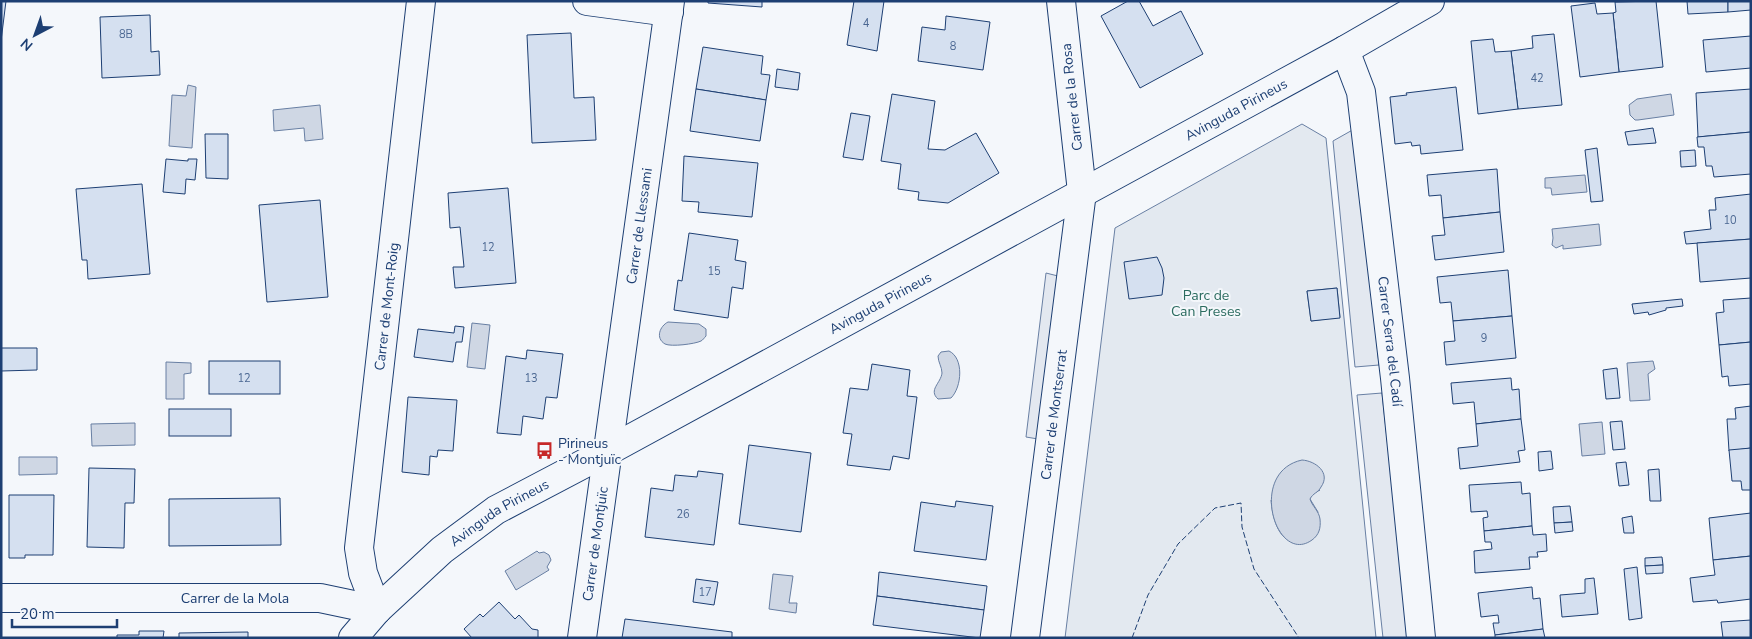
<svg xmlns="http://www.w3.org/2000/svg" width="1752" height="639" font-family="'Nunito Sans',sans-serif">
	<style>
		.green { fill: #e3e9f0; stroke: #687fa3; fill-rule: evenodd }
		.parking { fill: #e3e8f0; stroke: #687fa3 }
		.water { fill: #cfd7e4; stroke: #687fa3 }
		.building { fill: #d5e0f0; stroke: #1d3f73 }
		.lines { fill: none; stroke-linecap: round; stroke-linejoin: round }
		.minor-casing { stroke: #1d3f73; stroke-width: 30 }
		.minor { stroke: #f4f7fb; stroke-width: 28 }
		.fence { stroke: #1d3f73; stroke-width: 1; stroke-dasharray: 6 2.5; stroke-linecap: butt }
		.labels { text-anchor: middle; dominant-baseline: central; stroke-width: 4; stroke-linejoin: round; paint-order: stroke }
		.number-label { font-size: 11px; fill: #4b6792 }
		.street-label { font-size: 14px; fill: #1d3f73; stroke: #f4f7fb }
		.park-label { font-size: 14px; fill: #2c6c60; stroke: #f4f7fb }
		.poi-label { font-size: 14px; fill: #1d3f73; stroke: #f4f7fb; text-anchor: start }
	</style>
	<rect width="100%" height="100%" fill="#f4f7fb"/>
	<path class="green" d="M1302,124L1326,138L1376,638H1065L1115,228ZM1337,288L1340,317L1311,321L1307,291ZM1320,490L1311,495L1310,499L1318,512L1309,541C1281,550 1273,523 1271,500Z"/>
	<g class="parking">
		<path d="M1356,128L1379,365L1355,367L1333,141Z"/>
		<path d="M1046,273L1058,276L1038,439L1026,437Z"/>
		<path d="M1382,393L1409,638H1383L1357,395Z"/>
	</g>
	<g class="water">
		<path d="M188,85L196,87L192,148L169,146L172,95L186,96Z"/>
		<path d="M1671,94L1674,115L1638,120H1635L1630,115L1629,105L1637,99Z"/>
		<path d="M320,105L323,139L305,141L304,128L274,131L273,110Z"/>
		<path d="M1585,175L1587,192L1552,195L1551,188H1545V178Z"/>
		<path d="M1599,224L1601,245L1563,249V245L1556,248L1552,245L1553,238L1552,229Z"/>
		<path d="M668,322L699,324L706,329V336C704,338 703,340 701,341C695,344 671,347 665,344C655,338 660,326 668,322Z"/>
		<path d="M472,323L490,325L485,369L467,367Z"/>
		<path d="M949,351C964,358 962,387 951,398L938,399C928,390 941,383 942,373C942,367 938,362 938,356L941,352Z"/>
		<path d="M1653,361L1655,369L1648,374L1650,400L1630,401L1627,363Z"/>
		<path d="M166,362L191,363V373L184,374V399H166Z"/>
		<path d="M1602,422L1605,454L1582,456L1579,424Z"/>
		<path d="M135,423V445L92,446L91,424Z"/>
		<path d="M19,457H57V474L19,475Z"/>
		<path d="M1302,460C1316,461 1331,473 1321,487C1318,493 1313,493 1310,499C1312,506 1319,511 1320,519C1321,528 1319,535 1312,540C1276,566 1247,472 1302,460Z"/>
		<path d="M537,551L539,553L544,552L549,555L551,560L547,567L549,570L516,590L505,571Z"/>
		<path d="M773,574L793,576L789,603H797L796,613L769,609Z"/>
	</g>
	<g class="building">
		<path d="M1,1H6L1,41Z"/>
		<path d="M708,1H762V7L708,3Z"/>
		<path d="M854,1H884L877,51L847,45Z"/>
		<path d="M1128,1H1139L1153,26L1181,11L1203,54L1140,88L1101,16Z"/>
		<path d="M1656,1L1663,67L1619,72L1613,13L1616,12L1615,2Z"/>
		<path d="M1687,1H1728V12L1688,14Z"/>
		<path d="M1728,1H1751V10L1728,12Z"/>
		<path d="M1595,3L1597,14L1613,13L1619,72L1580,77L1571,6Z"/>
		<path d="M150,15L151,52L159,51L160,75L102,78L100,17Z"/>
		<path d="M946,16L990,22L983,70L918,61L922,27L945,30Z"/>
		<path d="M571,33L574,98L594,97L596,140L532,143L527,35Z"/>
		<path d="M1554,34L1562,105L1518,109L1511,51L1533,48L1532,36Z"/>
		<path d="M1751,36V68L1706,72L1703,40Z"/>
		<path d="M1493,39L1495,52L1511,51L1518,109L1478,114L1471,41Z"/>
		<path d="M703,47L763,56L761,74L770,75L766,100L696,89Z"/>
		<path d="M777,69L800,73L798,90L775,87Z"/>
		<path d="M1456,87L1463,150L1421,154L1420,145L1412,146L1411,142L1395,144L1390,97L1407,95L1406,93Z"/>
		<path d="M696,89L766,100L760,141L690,131Z"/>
		<path d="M1751,89V132L1698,137L1696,93Z"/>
		<path d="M892,94L935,101L928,149L945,150L976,133L999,173L948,203L918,200L919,192L898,189L901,164L881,161Z"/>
		<path d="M851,113L870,116L863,160L843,157Z"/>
		<path d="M1653,128L1656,143L1628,145L1625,132Z"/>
		<path d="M1751,132V174L1714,177L1712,166H1706L1704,147H1698L1697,137Z"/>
		<path d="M205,134H228V179L206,178Z"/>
		<path d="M1597,148L1603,201L1591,202L1585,150Z"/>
		<path d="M1695,150L1696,166L1681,167L1680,151Z"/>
		<path d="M684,156L758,163L752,217L698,212L699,202L682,201Z"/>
		<path d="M166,159L188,161V159H197L195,180L186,179L185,194L163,192Z"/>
		<path d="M1497,169L1500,212L1443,218L1441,195L1429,196L1427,175Z"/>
		<path d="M142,184L150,274L88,279L87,260H82L76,189Z"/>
		<path d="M508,188L516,283L455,288L453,267H464L460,227L450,228L448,193Z"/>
		<path d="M1751,194V239L1686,244L1684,232L1711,229L1709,210H1716L1715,198Z"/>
		<path d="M320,200L328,297L267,302L259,205Z"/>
		<path d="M1500,212L1504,252L1435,260L1432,236L1445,235L1443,218Z"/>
		<path d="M689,233L738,240L735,260L746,262L743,289L732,287L728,318L674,310L678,280L682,281Z"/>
		<path d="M1751,239V278L1700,282L1697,243Z"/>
		<path d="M1157,257L1162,268L1164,278L1162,295L1129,299L1124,262Z"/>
		<path d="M1508,270L1512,316L1453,321L1451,302L1440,303L1437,277Z"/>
		<path d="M1337,288L1340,318L1311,321L1307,291Z"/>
		<path d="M1751,298V342L1719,345L1716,313L1724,312L1723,300Z"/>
		<path d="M1682,299L1683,306L1666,308V310L1649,315L1648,312L1634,314L1632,304Z"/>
		<path d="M1512,316L1516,358L1446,365L1444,342L1455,341L1453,321Z"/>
		<path d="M455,326L464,327L462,342H456L453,362L414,357L418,329L454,333Z"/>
		<path d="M1751,342V384L1729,386L1728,376L1722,377L1719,345Z"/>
		<path d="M1,348H37V370L1,371Z"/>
		<path d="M527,350L563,354L557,398L546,397L543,419L523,416L521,435L497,433L506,356L526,359Z"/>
		<rect x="209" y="361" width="71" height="33"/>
		<path d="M872,364L910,370L907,396L917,397L909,459L893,456L890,470L847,465L852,434L843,433L850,388L868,390Z"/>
		<path d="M1617,368L1620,398L1606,399L1603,370Z"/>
		<path d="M1511,378L1512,390L1519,389L1521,419L1476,424L1474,402L1453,404L1451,383Z"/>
		<path d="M408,397L457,400L453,451L438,450L437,457L430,456L429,475L402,472Z"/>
		<path d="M1751,406V448L1729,451L1727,419H1736L1735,408Z"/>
		<rect x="169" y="409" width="62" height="27"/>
		<path d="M1521,419L1525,450L1518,451L1520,462L1460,469L1458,448L1478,446L1476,424Z"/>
		<path d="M1622,421L1625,449L1613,450L1610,422Z"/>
		<path d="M749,445L811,453L801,532L739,524Z"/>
		<path d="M1751,448V490H1742L1741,481H1732L1729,450Z"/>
		<path d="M1551,451L1553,469L1539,471L1538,452Z"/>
		<path d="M1626,462L1629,485L1619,486L1616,463Z"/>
		<path d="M89,468L135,469L134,503H125L124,548L87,547Z"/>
		<path d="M1659,469L1661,501H1650L1648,470Z"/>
		<path d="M698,471L723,474L714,545L645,537L651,488L673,491L675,475L697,477Z"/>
		<path d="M1521,482L1522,494L1530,493L1532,526L1484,531L1483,518L1488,517L1487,511L1471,512L1469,485Z"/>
		<path d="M9,495H54L53,555H25V558H9Z"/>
		<path d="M280,498L281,545L169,546V499Z"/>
		<path d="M956,501L993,506L986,560L914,551L921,502L955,507Z"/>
		<path d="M1570,506L1572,522L1554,523L1553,507Z"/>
		<path d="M1751,513V556L1713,560L1709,518Z"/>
		<path d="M1632,516L1634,533H1624L1622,518Z"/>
		<path d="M1572,522L1573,531L1555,533L1554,523Z"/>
		<path d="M1532,526L1533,535L1546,534L1547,551L1537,552L1538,557H1529L1530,569L1475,573L1474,551L1492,549L1491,542H1485L1484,531Z"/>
		<path d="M1751,556V599L1718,603L1717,600L1693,602L1690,578L1715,575L1713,560Z"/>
		<path d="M1662,557L1663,565L1645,566V558Z"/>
		<path d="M1663,565V573L1646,574L1645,566Z"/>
		<path d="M1637,567L1642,618L1629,620L1624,569Z"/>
		<path d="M879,572L987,586L984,610L877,596Z"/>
		<path d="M1594,578L1598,614L1562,617L1560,595L1585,593V579Z"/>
		<path d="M696,579L718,582L714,605L693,602Z"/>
		<path d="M1532,587L1533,599L1540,598L1543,629L1495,635L1493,623H1499L1498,615L1481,617L1478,593Z"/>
		<path d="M877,596L984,610L980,638L873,625Z"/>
		<path d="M499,602L515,619L519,615L532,629L538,630V638H472L464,629L480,614L483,617Z"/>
		<path d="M625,619L732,632V638H622Z"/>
		<path d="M1751,620V638H1723L1721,622Z"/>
		<path d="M1543,629L1545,638H1495V635Z"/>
		<path d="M139,631H164L163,638H117V635H139Z"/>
		<path d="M248,632V638H179V633Z"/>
	</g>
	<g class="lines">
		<defs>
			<g id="minor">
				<path d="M587,1L669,12"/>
				<path id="s1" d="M1345,50L1361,92L1395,378L1421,638"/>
				<path id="s2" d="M1,598H320L377,610"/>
				<path id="s3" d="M377,610L363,573L359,548L421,1"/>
				<path id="s4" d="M353,638L377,610L442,550L496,510L608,451L1345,50L1430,1"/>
				<path id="s5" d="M582,638L670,1"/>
				<path id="s6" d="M1025,638L1082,192L1061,1"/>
			</g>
		</defs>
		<use href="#minor" class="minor-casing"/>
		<use href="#minor" class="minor"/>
		<path class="fence" d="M1132,638L1148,595L1178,544L1215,508L1241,503L1242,527L1254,569L1299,638"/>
	</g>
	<defs>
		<symbol id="bus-bare" viewBox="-9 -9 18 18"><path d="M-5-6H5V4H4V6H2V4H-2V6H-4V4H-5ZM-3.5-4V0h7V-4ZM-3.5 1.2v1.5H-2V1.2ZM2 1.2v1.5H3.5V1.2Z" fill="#c62828" stroke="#f4f7fb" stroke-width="2.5" paint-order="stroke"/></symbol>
	</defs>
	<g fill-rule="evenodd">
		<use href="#bus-bare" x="532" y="438" width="25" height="25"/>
	</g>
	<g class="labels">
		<g class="number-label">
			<text x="866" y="23">4</text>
			<text x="126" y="34">8B</text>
			<text x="953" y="46">8</text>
			<text x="1537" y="78">42</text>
			<text x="1730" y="220">10</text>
			<text x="488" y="247">12</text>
			<text x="714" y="271">15</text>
			<text x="1484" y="338">9</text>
			<text x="244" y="378">12</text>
			<text x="531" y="378">13</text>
			<text x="683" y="514">26</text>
			<text x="705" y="592">17</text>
		</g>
		<g class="street-label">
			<text transform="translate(1072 97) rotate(-96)">Carrer de la Rosa</text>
			<text stroke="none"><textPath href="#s4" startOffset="1034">Avinguda Pirineus</textPath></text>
			<text stroke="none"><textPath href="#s5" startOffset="416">Carrer de Llessami</textPath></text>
			<text stroke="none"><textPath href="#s4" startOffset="629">Avinguda Pirineus</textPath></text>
			<text stroke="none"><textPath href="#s3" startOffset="308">Carrer de Mont-Roig</textPath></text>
			<text stroke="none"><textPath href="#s1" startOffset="296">Carrer Serra del Cadí</textPath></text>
			<text stroke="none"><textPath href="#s6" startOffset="225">Carrer de Montserrat</textPath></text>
			<text stroke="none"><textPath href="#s4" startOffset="194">Avinguda Pirineus</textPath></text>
			<text stroke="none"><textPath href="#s5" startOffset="95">Carrer de Montjuïc</textPath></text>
			<text stroke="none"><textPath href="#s2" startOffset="234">Carrer de la Mola</textPath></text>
		</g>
		<g class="park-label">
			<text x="1206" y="295">Parc de<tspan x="1206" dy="16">Can Preses</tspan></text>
		</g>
		<g class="poi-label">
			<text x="558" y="443">Pirineus<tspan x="558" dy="16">- Montjuïc</tspan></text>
		</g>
	</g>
	<rect width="1752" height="639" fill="none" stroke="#1d3f73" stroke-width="5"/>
	<g transform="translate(35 35) rotate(221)" stroke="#f4f7fb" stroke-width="4" paint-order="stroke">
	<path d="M0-4L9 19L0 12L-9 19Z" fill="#1d3f73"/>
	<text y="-8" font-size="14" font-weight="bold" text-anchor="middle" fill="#1d3f73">N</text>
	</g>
	<path d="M12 619v8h105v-8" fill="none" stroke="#1d3f73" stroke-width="2.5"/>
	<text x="20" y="619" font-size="15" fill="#1d3f73" stroke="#f4f7fb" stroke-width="4" paint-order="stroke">20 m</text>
</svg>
